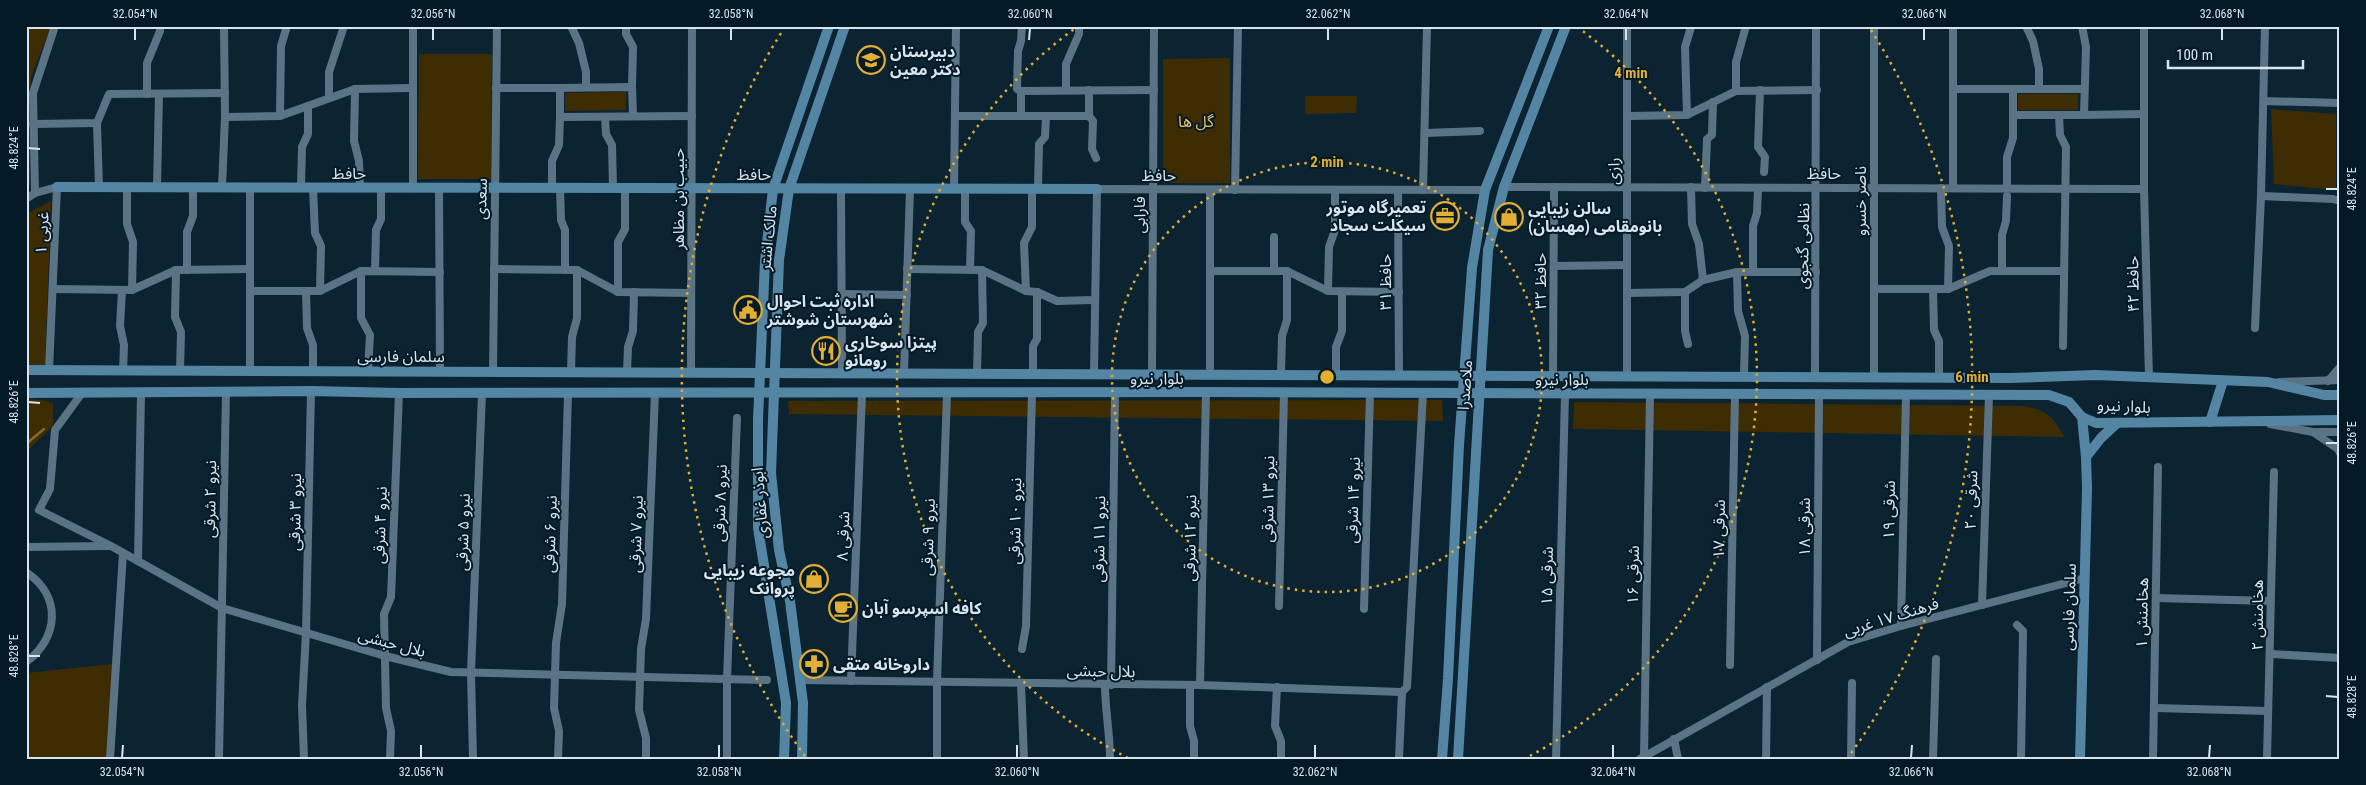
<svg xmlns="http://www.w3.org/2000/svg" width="2366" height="785" font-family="'Roboto Condensed','Noto Sans Arabic',sans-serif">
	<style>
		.green { fill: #3e2d03 }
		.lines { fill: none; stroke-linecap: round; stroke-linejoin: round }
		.stream { stroke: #866b2f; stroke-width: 2.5 }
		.street { stroke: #5b7485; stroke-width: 8 }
		.secondary { stroke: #5486a4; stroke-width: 10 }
		.ticks { fill: none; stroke: #d8e5ef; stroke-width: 2 }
		.ring { fill: none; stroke: #e2af34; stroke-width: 2.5; stroke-dasharray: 2.5 5 }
		.labels { text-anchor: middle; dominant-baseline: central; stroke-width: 4; stroke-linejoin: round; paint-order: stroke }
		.poi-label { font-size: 16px; font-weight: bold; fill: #d8e5ef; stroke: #041a27; text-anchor: start }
		.park-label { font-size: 16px; fill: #e8bf69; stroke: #041a27 }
		.street-label { font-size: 16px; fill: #d8e5ef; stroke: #041a27 }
		.centre { fill: #e2af34; stroke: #041a27; stroke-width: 2.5 }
		.ring-label { font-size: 15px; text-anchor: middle; font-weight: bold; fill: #e2af34; stroke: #041a27; stroke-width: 4; stroke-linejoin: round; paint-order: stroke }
		.neatline { fill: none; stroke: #d8e5ef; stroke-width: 2 }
		.ticks-label { font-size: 12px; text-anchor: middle; fill: #d8e5ef }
	</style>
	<rect width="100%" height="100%" fill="#0c2331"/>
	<g class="green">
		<path d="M26,26H51L31,77L30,187L26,190Z"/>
		<path d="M419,54H492L491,179H418Z"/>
		<path d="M1230,58V183H1163V59Z"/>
		<path d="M626,92V110L565,111V93Z"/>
		<rect x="2018" y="94" width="60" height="16"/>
		<path d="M1305,96H1357L1356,113L1305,114Z"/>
		<path d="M2271,109L2336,114V190L2274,184Z"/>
		<path d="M51,201L45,366H26V214Z"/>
		<path d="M26,399L41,400L53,403V426L26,452Z"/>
		<path d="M1442,400L1443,421L789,414L788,401Z"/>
		<path d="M1574,402L2025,406C2047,411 2053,416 2064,437L1573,429Z"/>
		<path d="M112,664L111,759H26V673Z"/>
	</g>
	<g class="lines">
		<path class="stream" d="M26,444L44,429"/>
		<g class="street">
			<path d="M571,26L579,43L586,72V87"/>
			<path d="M626,26V34L633,47L632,87"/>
			<path d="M1874,26V376"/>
			<path d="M2026,26L2033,41L2039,69V89"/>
			<path d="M2082,26L2086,47L2084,115H2013V89H2084"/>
			<path d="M2144,26V189L2149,378"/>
			<path d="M496,88H560"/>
			<path d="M355,89L354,141L359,161L360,188"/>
			<path d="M1953,89H2013"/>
			<path d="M1066,90V64L1079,34V26"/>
			<path d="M1089,90V116L1093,121L1092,149L1096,158"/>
			<path d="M1760,90L1758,147L1765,157L1764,172"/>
			<path d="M1021,91L1154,90"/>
			<path d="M1736,91V62L1746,26"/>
			<path d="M147,94V63L160,31V26"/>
			<path d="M329,98V72L344,26"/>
			<path d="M2264,101L2340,103"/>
			<path d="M1687,115L1685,47L1691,27"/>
			<path d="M2059,115L2060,135L2066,147L2063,346"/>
			<path d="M2084,115L2144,114"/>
			<path d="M280,116L281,46L287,26"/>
			<path d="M633,116L632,87L560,88V117L692,116"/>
			<path d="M955,116H1089"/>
			<path d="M1021,116V91L1017,89L1018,51L1021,41L1022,26"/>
			<path d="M1627,116L1687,115L1736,91L1817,90"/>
			<path d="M225,117L280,116L355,89L413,88"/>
			<path d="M605,117L606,134L612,145L613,188"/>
			<path d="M97,123L99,187"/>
			<path d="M33,124L97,123L109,94L225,93"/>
			<path d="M1425,133L1480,131"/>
			<path d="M127,187V224L133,242L132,290"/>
			<path d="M157,187L159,94"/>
			<path d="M222,187L225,117L224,26"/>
			<path d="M301,187L302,147L308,134V106"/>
			<path d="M313,187L315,233L321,246L320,291"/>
			<path d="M1504,187L2144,189"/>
			<path d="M1691,187L1692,224L1699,244L1703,280"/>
			<path d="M413,188V26"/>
			<path d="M439,188L440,371"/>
			<path d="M552,188V161L559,145L560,117"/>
			<path d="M560,188L561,220L565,230V270"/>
			<path d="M1705,188L1707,139L1712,135L1713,102"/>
			<path d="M1941,188L1942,227L1949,246L1948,289"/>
			<path d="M1953,188V26"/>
			<path d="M2007,188V157L2013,138V115"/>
			<path d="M841,189L842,373"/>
			<path d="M954,189L956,26"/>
			<path d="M965,189V222L971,231L970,270"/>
			<path d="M1038,189L1039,144L1045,137L1046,116"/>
			<path d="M1235,190L1238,26"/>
			<path d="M1398,190L1399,374"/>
			<path d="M1423,190L1427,26"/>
			<path d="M35,193L33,93L55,26"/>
			<path d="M2261,196L2333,199L2340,201"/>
			<path d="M26,199L35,193L57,187L49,370"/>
			<path d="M1274,237V271"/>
			<path d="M1554,266L1627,265"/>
			<path d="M494,269L577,270L618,292L691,293"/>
			<path d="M907,269L982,270L1026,291L1037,292L1057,301L1094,300"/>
			<path d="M176,270L175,317L181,332L180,371"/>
			<path d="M187,270V232L193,216V187"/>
			<path d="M361,271V318L370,335L368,371"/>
			<path d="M375,271L376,230L381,219V188"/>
			<path d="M1210,271H1287L1328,291L1399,292"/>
			<path d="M2002,271V235L2006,221L2007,196"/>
			<path d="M1737,272L1738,311L1745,336L1744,375"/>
			<path d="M1753,272V226L1757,213L1758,188"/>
			<path d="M53,289L132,290L176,270L250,269"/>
			<path d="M1874,289H1948L1990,271H2064"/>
			<path d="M1933,289L1934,330L1939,341V377"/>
			<path d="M122,290L120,326L124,345L123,371"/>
			<path d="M250,291H320L361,271L440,272"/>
			<path d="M306,291L307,328L313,345V371"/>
			<path d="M1026,291L1024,243L1032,227V189"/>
			<path d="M1328,291L1329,247L1335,230V190"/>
			<path d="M618,292V242L625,229V188"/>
			<path d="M1685,292V331L1688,344"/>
			<path d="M1627,293L1685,292L1703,280L1737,272H1816"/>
			<path d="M841,294L907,295"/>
			<path d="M2255,328L2261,196L2265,26"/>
			<path d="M250,371V187"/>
			<path d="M493,372L497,26"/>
			<path d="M571,372L572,337L577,318V270"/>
			<path d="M627,372L628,347L633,331L634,292"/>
			<path d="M691,372L692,26"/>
			<path d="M904,373L910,189"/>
			<path d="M977,373L978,332L983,323L982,270"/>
			<path d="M1033,373V346L1037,339V292"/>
			<path d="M1094,373L1097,189L1485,190"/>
			<path d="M1152,374L1154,26"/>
			<path d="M1210,374V190"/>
			<path d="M1281,374L1282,336L1287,320V271"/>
			<path d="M1336,374V347L1342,331V292"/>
			<path d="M1553,375L1554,187"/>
			<path d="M1627,375V26"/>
			<path d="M1815,376L1816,26"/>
			<path d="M2328,381L2340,367"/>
			<path d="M2279,382L2340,380"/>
			<path d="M82,393L55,430L50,489L39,510L111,546L222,608L385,656L451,672L767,680"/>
			<path d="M2270,424L2313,432L2338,449L2340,453"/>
			<path d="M2313,432H2340"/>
			<path d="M26,547L109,546"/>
			<path d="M138,561L141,392"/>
			<path d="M26,572C62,596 59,638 26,662"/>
			<path d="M2156,598L2270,601"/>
			<path d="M1982,605L1989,395"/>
			<path d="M1279,606L1284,393"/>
			<path d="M1364,609L1370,393"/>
			<path d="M2017,625L2023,631L2021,759"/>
			<path d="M1901,626L1906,395"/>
			<path d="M1022,649L1026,626L1032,393"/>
			<path d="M2271,654L2340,658"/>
			<path d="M1817,660L1819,395"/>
			<path d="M1730,665L1735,394"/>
			<path d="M800,680L1200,685L1402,692"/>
			<path d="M851,681L862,393"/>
			<path d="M1021,684L1024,759"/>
			<path d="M1105,685C1105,710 1110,733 1110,759"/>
			<path d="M1111,685L1115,393"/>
			<path d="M1200,685L1206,392"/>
			<path d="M1190,686V726L1194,741V759"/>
			<path d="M1277,687L1275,726L1281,741V759"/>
			<path d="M1402,692L1407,687L1423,393"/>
			<path d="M2154,708L2268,711"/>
			<path d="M1674,739L1678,759"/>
			<path d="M1644,756L1650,394"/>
			<path d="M110,759L123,553"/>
			<path d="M219,759L226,391"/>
			<path d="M304,759L302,705L306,633L311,391"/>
			<path d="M390,759L391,731L386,708L384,614L391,597L399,393"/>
			<path d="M473,759L471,673L482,393"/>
			<path d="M558,759L559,731L554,708L556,643L562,604L568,393"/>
			<path d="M646,759V738L639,710L641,649L646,619L655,393"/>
			<path d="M727,759V679L737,418"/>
			<path d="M937,759V682L947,393"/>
			<path d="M1399,759L1402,692"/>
			<path d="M1556,759L1565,394"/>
			<path d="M1640,759L1848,642L1901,626L2085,578"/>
			<path d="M1766,759L1767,687"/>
			<path d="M1851,759L1852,683"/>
			<path d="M1933,759L1936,659"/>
			<path d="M2153,759L2158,467"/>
			<path d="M2267,759L2274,472"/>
		</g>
		<g class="secondary">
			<path d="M57,187L1097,189"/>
			<path d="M26,370L2010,378L2095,375L2268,382L2324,395H2340"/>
			<path d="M26,393L311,391L399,393L1206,392L2049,395L2069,402L2082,417L2096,423L2340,420"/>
			<path d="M2082,417L2086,457L2101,438L2116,424"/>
			<path d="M2210,422L2223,381"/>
			<path d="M784,759L786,703L758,528V419L765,261L773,189L829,26"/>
			<path d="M802,759L803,703L790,601L779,550L771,473L779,260L789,189L845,26"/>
			<path d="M1442,759L1448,679L1459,445L1472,268L1485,190L1549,26"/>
			<path d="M1458,759L1488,250L1504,187L1566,26"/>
			<path d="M2080,759L2087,488L2086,457"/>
		</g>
	</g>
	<path class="ticks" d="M135,40V28M433,40V28M731,40V28M1029,40L1030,28M1328,40V28M1626,40V28M1924,40V28M2222,40V28M28,148L40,149M2326,189H2338M28,402L40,403M2326,443H2338M28,656H40M2326,696L2338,697M122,758L123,745M421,758V745M719,758V745M1017,758V745M1315,758V745M1613,758V745M1911,758L1912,745M2209,758L2210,745"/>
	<g class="ring">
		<circle cx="1327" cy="377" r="215"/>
		<path d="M1128 758A430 430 0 0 1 1077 27M1577 27A430 430 0 0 1 1526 758"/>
		<path d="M805 756A645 645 0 0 1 783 30M1871 30A645 645 0 0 1 1849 756"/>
	</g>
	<defs>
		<symbol id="school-ring" viewBox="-11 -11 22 22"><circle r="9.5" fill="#041a27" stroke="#e2af34" stroke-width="1.5"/><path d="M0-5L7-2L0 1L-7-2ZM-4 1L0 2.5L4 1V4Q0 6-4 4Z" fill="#e2af34"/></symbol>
		<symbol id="office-ring" viewBox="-11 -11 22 22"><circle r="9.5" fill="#041a27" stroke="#e2af34" stroke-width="1.5"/><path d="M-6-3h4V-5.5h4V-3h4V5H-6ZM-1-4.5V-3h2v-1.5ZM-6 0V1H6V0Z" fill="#e2af34"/></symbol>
		<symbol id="shop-ring" viewBox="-11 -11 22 22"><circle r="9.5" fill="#041a27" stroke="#e2af34" stroke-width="1.5"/><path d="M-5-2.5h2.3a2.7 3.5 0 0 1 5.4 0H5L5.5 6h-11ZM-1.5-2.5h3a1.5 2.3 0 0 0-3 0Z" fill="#e2af34"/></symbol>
		<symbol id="civic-ring" viewBox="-11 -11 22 22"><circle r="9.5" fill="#041a27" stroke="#e2af34" stroke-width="1.5"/><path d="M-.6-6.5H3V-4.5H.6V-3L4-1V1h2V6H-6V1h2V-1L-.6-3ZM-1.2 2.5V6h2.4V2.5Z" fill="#e2af34"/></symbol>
		<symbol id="restaurant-ring" viewBox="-11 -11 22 22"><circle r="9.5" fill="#041a27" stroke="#e2af34" stroke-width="1.5"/><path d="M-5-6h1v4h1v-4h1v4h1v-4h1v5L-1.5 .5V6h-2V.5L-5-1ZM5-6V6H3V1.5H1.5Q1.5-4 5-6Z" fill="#e2af34"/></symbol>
		<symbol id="cafe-ring" viewBox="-11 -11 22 22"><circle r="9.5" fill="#041a27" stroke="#e2af34" stroke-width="1.5"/><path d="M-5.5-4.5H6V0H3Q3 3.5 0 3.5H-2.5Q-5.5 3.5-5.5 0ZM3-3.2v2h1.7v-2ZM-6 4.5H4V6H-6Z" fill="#e2af34"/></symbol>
		<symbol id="pharmacy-ring" viewBox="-11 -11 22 22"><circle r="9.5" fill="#041a27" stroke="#e2af34" stroke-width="1.5"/><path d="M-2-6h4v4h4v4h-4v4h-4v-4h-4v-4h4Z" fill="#e2af34"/></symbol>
	</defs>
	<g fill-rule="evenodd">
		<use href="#school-ring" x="855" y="44" width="32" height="32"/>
		<use href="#office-ring" x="1429" y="200" width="32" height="32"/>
		<use href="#shop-ring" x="1493" y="201" width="32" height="32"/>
		<use href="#civic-ring" x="732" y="294" width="32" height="32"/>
		<use href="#restaurant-ring" x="810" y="335" width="32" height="32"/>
		<use href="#shop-ring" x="798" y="563" width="32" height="32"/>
		<use href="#cafe-ring" x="827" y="592" width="32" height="32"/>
		<use href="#pharmacy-ring" x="798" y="648" width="32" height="32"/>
	</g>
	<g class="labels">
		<g class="poi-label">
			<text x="890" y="51">دبیرستان<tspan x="890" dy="18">دکتر معین</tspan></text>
			<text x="1426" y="207" text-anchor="end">تعمیرگاه موتور<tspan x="1426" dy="18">سیکلت سجاد</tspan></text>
			<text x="1528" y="208">سالن زیبایی<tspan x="1528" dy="18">بانومقامی (مهسان)</tspan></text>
			<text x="767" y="301">اداره ثبت احوال<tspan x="767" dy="18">شهرستان شوشتر</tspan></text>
			<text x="845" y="342">پیتزا سوخاری<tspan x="845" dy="18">رومانو</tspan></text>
			<text x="795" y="570" text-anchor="end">مجوعه زیبایی<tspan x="795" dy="18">پروانک</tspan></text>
			<text x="862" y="608">کافه اسپرسو آبان</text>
			<text x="833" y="664">داروخانه متقی</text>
		</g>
		<g class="park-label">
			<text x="1196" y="121">گل ها</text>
		</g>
		<g class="street-label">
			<text transform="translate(1613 171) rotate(-90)">رازی</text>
			<text x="349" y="173">حافظ</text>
			<text x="1824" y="173">حافظ</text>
			<text x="754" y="174">حافظ</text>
			<text x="1159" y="175">حافظ</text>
			<text transform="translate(481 199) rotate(-89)">سعدی</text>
			<text transform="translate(678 199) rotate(-90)">حبیب بن مظاهر</text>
			<text transform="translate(1860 201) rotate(-90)">ناصر خسرو</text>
			<text transform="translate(1139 215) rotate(-90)">فارابی</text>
			<text transform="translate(42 233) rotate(-87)">۱ غربی</text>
			<text transform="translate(768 238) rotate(-84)">مالک اشتر</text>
			<text transform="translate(1803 246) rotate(-89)">نظامی گنجوی</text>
			<text transform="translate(1540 281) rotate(-90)">حافظ ۳۲</text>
			<text transform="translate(1385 282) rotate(-90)">حافظ ۳۱</text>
			<text transform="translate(2133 284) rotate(-91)">حافظ ۴۲</text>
			<text x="401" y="356">سلمان فارسی</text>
			<text x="1157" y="378">بلوار نیرو</text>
			<text x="1562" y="379">بلوار نیرو</text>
			<text transform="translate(1465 385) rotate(-86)">ملاصدرا</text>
			<text transform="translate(2124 406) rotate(3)">بلوار نیرو</text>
			<text transform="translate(210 499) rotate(-89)">نیرو ۲ شرقی</text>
			<text transform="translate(1268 499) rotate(-89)">نیرو ۱۳ شرقی</text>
			<text transform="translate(1353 500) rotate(-88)">نیرو ۱۴ شرقی</text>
			<text transform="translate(1971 500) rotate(-88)">۲۰ شرقی</text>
			<text transform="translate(720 503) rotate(-88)">نیرو ۸ شرقی</text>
			<text transform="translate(760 503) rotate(-95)">ابوذر غفاری</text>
			<text transform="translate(1889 510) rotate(-89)">۱۹ شرقی</text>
			<text transform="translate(295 512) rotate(-89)">نیرو ۳ شرقی</text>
			<text transform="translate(1015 521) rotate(-89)">نیرو ۱۰ شرقی</text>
			<text transform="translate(380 525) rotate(-88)">نیرو ۴ شرقی</text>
			<text transform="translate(1804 527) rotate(-90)">۱۸ شرقی</text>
			<text transform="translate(1719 529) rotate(-89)">۱۷ شرقی</text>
			<text transform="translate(463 532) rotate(-88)">نیرو ۵ شرقی</text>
			<text transform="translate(550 534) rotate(-88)">نیرو ۶ شرقی</text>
			<text transform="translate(636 534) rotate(-88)">نیرو ۷ شرقی</text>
			<text transform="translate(843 536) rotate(-88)">۸ شرقی</text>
			<text transform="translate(928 537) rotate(-88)">نیرو ۹ شرقی</text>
			<text transform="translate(1190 538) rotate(-89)">نیرو ۱۲ شرقی</text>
			<text transform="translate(1099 539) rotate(-89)">نیرو ۱۱ شرقی</text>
			<text transform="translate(1633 575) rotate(-89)">۱۶ شرقی</text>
			<text transform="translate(1547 576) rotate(-89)">۱۵ شرقی</text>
			<text transform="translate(2069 607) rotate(-88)">سلمان فارسی</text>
			<text transform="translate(2142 613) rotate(-89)">هخامنش ۱</text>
			<text transform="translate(2257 615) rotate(-90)">هخامنش ۲</text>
			<text transform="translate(1891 617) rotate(-17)">فرهنگ ۱۷ غربی</text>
			<text transform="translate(392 643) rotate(15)">بلال حبشی</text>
			<text transform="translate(1101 671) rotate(1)">بلال حبشی</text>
		</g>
	</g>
	<circle cx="1327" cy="377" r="8" class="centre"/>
	<g class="ring-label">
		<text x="1631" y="78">4 min</text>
		<text x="1327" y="167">2 min</text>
		<text x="1972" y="382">6 min</text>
	</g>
	<rect width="2366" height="785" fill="none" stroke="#041a27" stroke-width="55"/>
	<path d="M2168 60v8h135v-8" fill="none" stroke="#d8e5ef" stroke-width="2.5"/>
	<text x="2176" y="60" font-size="15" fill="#d8e5ef" stroke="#041a27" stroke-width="4" paint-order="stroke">100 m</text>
	<rect x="28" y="28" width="2310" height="730" class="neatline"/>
	<g class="ticks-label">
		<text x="135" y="18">32.054°N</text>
		<text x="433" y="18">32.056°N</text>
		<text x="731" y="18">32.058°N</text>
		<text x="1030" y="18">32.060°N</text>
		<text x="1328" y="18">32.062°N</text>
		<text x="1626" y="18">32.064°N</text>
		<text x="1924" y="18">32.066°N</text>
		<text x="2222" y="18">32.068°N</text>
		<text transform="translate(14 148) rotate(-90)" y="4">48.824°E</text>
		<text transform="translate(2352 189) rotate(-90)" y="4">48.824°E</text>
		<text transform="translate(14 402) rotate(-90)" y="4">48.826°E</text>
		<text transform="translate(2352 443) rotate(-90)" y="4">48.826°E</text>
		<text transform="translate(14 656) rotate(-90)" y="4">48.828°E</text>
		<text transform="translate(2352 697) rotate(-90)" y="4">48.828°E</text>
		<text x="122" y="776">32.054°N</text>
		<text x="421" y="776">32.056°N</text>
		<text x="719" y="776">32.058°N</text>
		<text x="1017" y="776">32.060°N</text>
		<text x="1315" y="776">32.062°N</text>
		<text x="1613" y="776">32.064°N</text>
		<text x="1911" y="776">32.066°N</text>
		<text x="2209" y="776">32.068°N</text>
	</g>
</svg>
